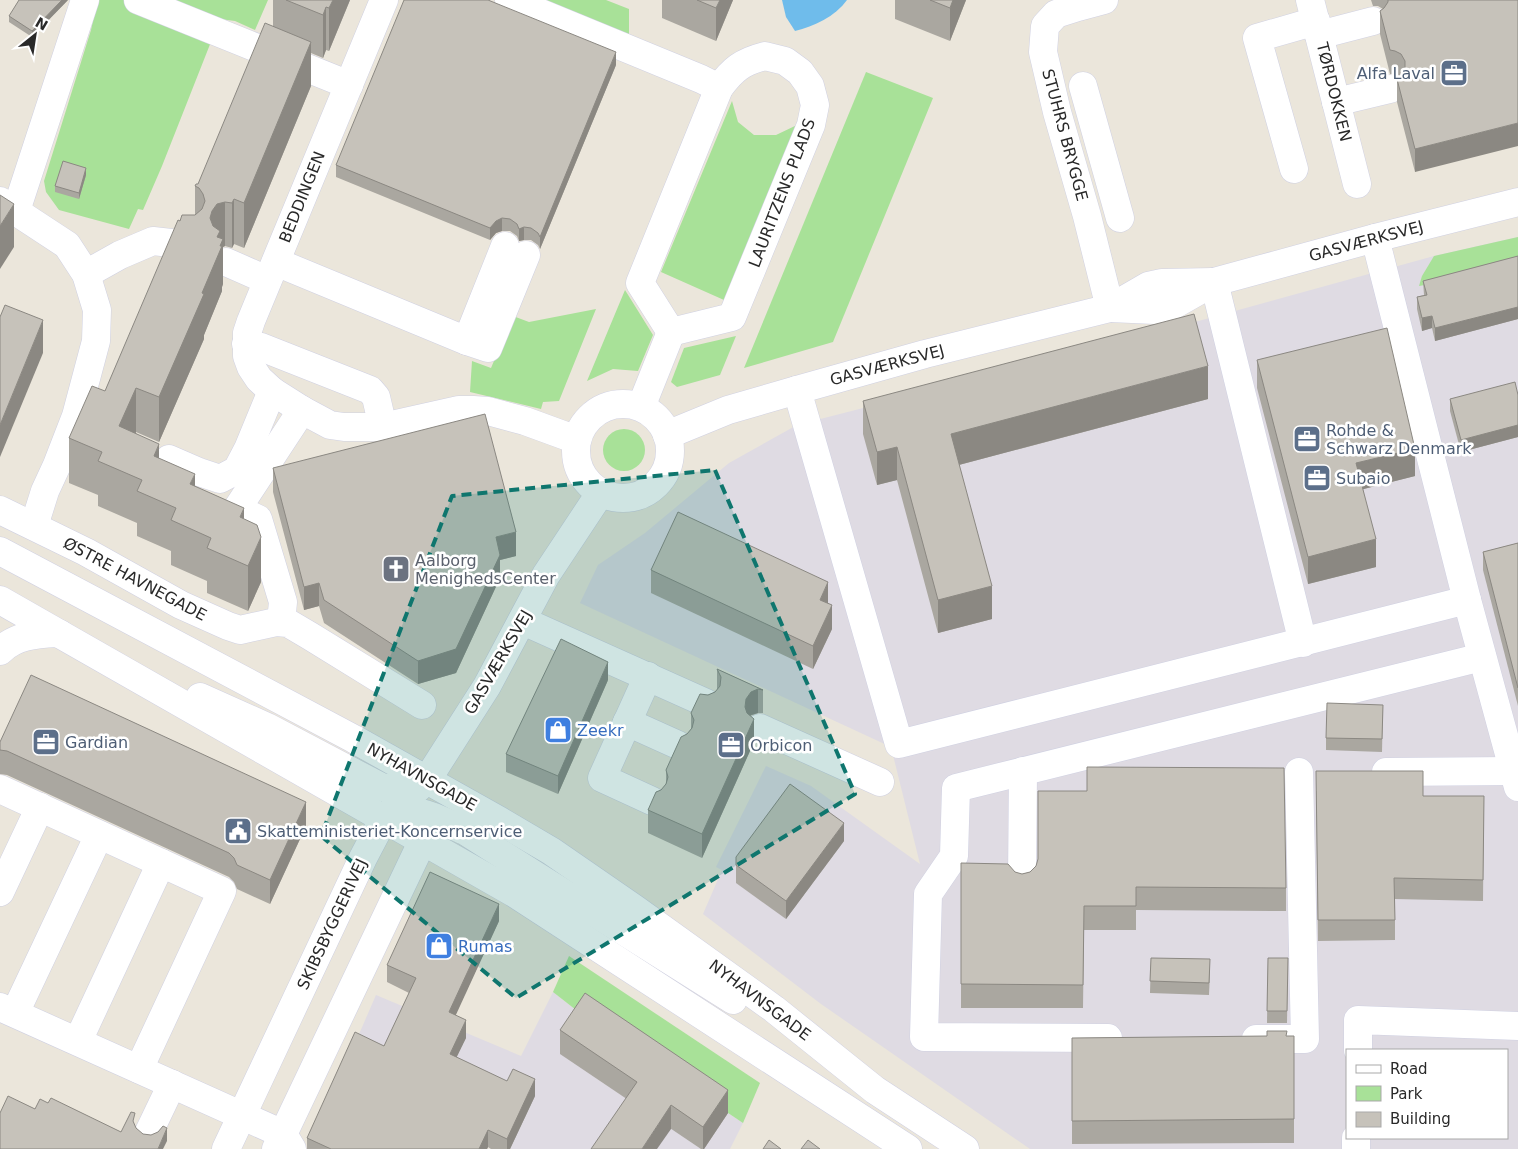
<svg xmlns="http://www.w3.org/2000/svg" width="1518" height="1149" font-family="'DejaVu Sans',sans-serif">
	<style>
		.industrial { fill: #dfdbe3; fill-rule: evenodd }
		.green { fill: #a8e198 }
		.water { fill: #6fbceb }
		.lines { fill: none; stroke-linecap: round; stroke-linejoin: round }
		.minor-casing { stroke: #d0d1e2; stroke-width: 29 }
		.minor { stroke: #fff; stroke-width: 28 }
		.wall { fill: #aaa7a0 }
		.shaded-wall { fill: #8b8882 }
		.building { fill: #c6c2ba; stroke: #8b8882 }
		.marked { fill: #0f766e; fill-opacity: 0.2; stroke: #0f766e; stroke-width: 4; stroke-dasharray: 10 6; stroke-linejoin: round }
		.labels { text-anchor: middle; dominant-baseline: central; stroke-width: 5; stroke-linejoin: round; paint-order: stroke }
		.service-label { font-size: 16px; fill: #4e5e75; stroke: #fff; text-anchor: start }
		.street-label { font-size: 16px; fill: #292929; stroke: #fff }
		.worship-label { font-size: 16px; fill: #5b616d; stroke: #fff; text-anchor: start }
		.shop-label { font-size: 16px; fill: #366cbe; stroke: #fff; text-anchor: start }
	</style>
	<rect width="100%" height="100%" fill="#ebe6db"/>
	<g class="industrial">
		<path d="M1518,237V1149H1030L821,1004L703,914L722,870L716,867L766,766L811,786L920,864L891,747L580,603L598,565L645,533L729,463L797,425L1144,336L1434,256ZM1347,1050H1507V1138H1347Z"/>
		<path d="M553,992L585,1017L743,1123L730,1149H491L488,1147L502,1117L353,1048L376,995L521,1056Z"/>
	</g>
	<g class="green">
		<path d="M97,0H268L255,30L235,21L220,19L162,166L143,210L138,209L129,229L59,210L46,192L44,181L91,30Z"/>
		<path d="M538,0H606L629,9V39Z"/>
		<path d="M866,72L933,98L833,342L744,368Z"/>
		<path d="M732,101L738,122L754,135H776L797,125L724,300L661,272Z"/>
		<path d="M1518,237V269L1419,286L1422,276L1434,256Z"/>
		<path d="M625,290L653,335L638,371L613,369L587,381Z"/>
		<path d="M596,309L559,401L543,402L541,409L470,392L472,361L491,368L513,316L529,322Z"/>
		<path d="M736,336L720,375L677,387L671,382L684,348Z"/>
		<circle cx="624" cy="450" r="21"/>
		<path d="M569,956L760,1083L743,1123L585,1017L553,992Z"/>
	</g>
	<path class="water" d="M782,0H847C835,17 814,26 795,31L786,17Z"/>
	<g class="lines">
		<defs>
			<g id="minor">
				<path d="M138,0L349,85"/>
				<path d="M384,0L251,321L247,333V356L251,367L259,379L272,391L302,410L330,425L344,427H383L459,410H473L488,411L525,421L577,440"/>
				<path d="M509,0L701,79L719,88"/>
				<path d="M1104,0L1078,7L1056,14L1045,26L1043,52L1057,112L1087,216L1110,308"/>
				<path d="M1310,0L1357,184"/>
				<path d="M1319,35L1373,21"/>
				<path d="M765,56L785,61L800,72L810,86L815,105L811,125L732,317L671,332L640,283L719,88C733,69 742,62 765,56Z"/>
				<path d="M1083,86L1120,218"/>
				<path d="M1336,102L1390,89"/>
				<path d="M1294,169L1257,38L1316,21"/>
				<path d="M0,201L67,245L86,274L97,310L96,341L76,416L57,465L45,491L34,526"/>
				<path d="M16,211L85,0"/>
				<path d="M1375,238L1467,600L1518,787"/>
				<path d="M226,262L267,280"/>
				<path d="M276,262L467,341L505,246"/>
				<path d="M86,274L120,255L153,241L189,245"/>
				<path d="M1214,282L1303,643"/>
				<path d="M1110,308L1155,310L1170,307L1214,282L1375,238L1518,202"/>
				<path d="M467,341L488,348L526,255"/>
				<path d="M246,344L261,347L370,390L376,397L383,427"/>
				<path d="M797,390L899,744L1467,600"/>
				<circle cx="623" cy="451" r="47"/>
				<path d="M641,407L671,332"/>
				<path d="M667,435L728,410L797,390L925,354L1110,308L1148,286L1162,283L1214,282"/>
				<path d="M169,459L199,472L220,479L237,470L248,449L272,391"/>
				<path d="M0,510L86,552L181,605L228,626L240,630L276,622L288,623L310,636L422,705"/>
				<path d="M0,551L354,739L500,821L551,851L635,909L774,1009L875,1090L965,1149"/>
				<path d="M0,600L514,893L908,1149"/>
				<path d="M523,621L706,703"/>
				<path d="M281,622L283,602L258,519L237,509L302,410"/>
				<path d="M0,651C15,636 35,634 57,633L60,634"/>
				<path d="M648,676L602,778L652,801"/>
				<path d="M200,697L267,727L381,787C399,790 407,790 424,782"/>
				<path d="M627,722L678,745"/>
				<path d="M760,728L880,782"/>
				<path d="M1386,772L1514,771"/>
				<path d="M0,789L222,891L139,1069"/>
				<path d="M385,818C416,803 436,818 465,831L733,1000"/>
				<path d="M1022,882L1023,771"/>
				<path d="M0,892L40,807"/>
				<path d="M0,1007L283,1134L292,1149"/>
				<path d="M15,1013L99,835"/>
				<path d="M1108,1038L924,1037L928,894L954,856L956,788L1482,657"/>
				<path d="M1256,1039H1305L1299,772"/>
				<path d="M78,1041L161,863"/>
				<path d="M1358,1050V1020L1518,1026"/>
				<path d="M149,1132L172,1084"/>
				<path d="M226,1149L363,858L384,818L427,780L487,686L546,575L601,492"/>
				<path d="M276,1149L423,840L427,822"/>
				<path d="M1356,1149V1138"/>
			</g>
		</defs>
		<use href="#minor" class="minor-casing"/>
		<use href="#minor" class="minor"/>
	</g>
	<g class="wall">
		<path d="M68,0L32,37L9,22V16Z"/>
		<path d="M273,0H350L329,51L326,50L323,58L311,53V86L244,248L234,244L232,248L225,246L223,247V284L222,287V291L204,335V339L159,442L136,432V433L159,458L195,486L244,519L261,582L248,611L207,593V581L171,565V551L137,536V523L98,506V495L69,483V438L105,391L180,221L195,215V186L198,184L273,26Z"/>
		<path d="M662,0H733L716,41L662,18Z"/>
		<path d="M895,0H966L950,41L895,19Z"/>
		<path d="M1371,0H1518L1415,172L1397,102V79L1400,77L1395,74H1390L1380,34V11L1383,9L1378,6H1373Z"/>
		<path d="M616,65L540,249L538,245L531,240H524L519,241L517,236L510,231H502L496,233L490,240L336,177V165Z"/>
		<path d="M86,175L79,199L55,192V186Z"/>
		<path d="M1518,256V319L1435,341L1432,328L1422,331L1417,309V297L1424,295L1423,281Z"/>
		<path d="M1257,360L1415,476L1363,489L1376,567L1308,584L1257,388Z"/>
		<path d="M1518,395V437L1461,452L1450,411V399Z"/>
		<path d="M1208,399L959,465L992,619L938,633L897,480L877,485L863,434V401Z"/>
		<path d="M273,468L516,556L500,560V578L456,673L418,684L324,623L319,606L304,610L273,492Z"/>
		<path d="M1518,543V706L1483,570V552Z"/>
		<path d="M651,570L832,629L813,669L651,593Z"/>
		<path d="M717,669L763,690V713H758L750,716L754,742L702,858L648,833V810L666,785V770L691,729V713L708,695L715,692L717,690Z"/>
		<path d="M608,680L558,794L506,772V754Z"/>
		<path d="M1383,705L1382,752L1326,750V738Z"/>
		<path d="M0,742L306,826L270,904L237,889L234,882L229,877L7,775L0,774Z"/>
		<path d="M1316,791L1423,796H1484L1483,901L1395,899V940L1318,941Z"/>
		<path d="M844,841L786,919L736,883V857Z"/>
		<path d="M961,863L1022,874L1030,872L1286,888V911L1136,910V930H1084L1083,1008H961Z"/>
		<path d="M499,921L455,1015L466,1038L456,1057L535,1096L510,1149H491L488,1147L487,1149H307V1138L384,1046L409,993L387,982V965Z"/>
		<path d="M1151,958L1210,972L1209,995L1150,993Z"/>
		<path d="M1268,958H1288L1287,1023H1267Z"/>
		<path d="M560,1030L728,1113L704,1149H701L560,1054Z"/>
		<path d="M1294,1036V1143L1072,1144V1038Z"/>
	</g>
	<g class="shaded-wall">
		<path d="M62,0H68L32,37V31Z"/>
		<path d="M333,0H350L329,51V8Z"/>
		<path d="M720,0H733L716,41V8Z"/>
		<path d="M953,0H966L950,41V8Z"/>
		<path d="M326,7V50L323,58V15Z"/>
		<path d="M311,42V86L244,248V203Z"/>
		<path d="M616,52V65L540,249V237Z"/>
		<path d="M1518,123V146L1415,172V149Z"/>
		<path d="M86,168V175L79,199V193Z"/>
		<path d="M234,199V244L232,248V203Z"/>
		<path d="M225,202V246L223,247V284L222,287V291L204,335V339L159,442V397L210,218L212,211L217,204Z"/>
		<path d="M14,204V247L0,269V226Z"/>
		<path d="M502,218V231L496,233L490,240V228L496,221Z"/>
		<path d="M524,227V240L519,241V229Z"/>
		<path d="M1518,307V319L1435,341V328Z"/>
		<path d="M1432,316V328L1422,331V318Z"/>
		<path d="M43,320V353L0,457V425Z"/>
		<path d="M1208,366V399L951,467V434Z"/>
		<path d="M136,388V432L119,471V426Z"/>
		<path d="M1518,425V437L1461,452V440Z"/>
		<path d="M159,444V489L154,456Z"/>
		<path d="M897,447V480L877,485V452Z"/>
		<path d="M1415,449V476L1356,491V463Z"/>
		<path d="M195,474V519L190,484Z"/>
		<path d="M244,508V553L240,517Z"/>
		<path d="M516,532V556L500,560V578L456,673L418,684V661L496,537Z"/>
		<path d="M261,537V582L248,611V566Z"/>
		<path d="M1376,539V567L1308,584V557Z"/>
		<path d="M828,582V605L820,600Z"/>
		<path d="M319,583V606L304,610V587Z"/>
		<path d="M992,586V619L938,633V600Z"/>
		<path d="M832,605V629L813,669V646Z"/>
		<path d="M608,662V680L558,794V776Z"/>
		<path d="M758,689V713L751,715L746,722L745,707L746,699L751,692Z"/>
		<path d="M754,719V742L702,858V834Z"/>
		<path d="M306,802V826L270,904V880Z"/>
		<path d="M844,823V841L786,919V901Z"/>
		<path d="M499,904V921L449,1030V1012Z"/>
		<path d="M466,1020V1038L450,1071V1054Z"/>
		<path d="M535,1079V1096L510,1149H507V1139Z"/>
		<path d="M728,1090V1113L704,1149H703V1127Z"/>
		<path d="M671,1105V1129L657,1149H642Z"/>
		<path d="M167,1128V1141L163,1149H158Z"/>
		<path d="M488,1130V1147L487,1149H479Z"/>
	</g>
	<g class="building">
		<path d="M19,0H62L32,31L9,16Z"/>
		<path d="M286,0H333L329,8L326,7L323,15Z"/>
		<path d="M404,0H488L616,52L540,237L538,233L531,228L524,227L519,229L517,224L510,219L502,218L496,221L490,228L336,165Z"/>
		<path d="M697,0H720L716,8Z"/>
		<path d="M930,0H953L950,8Z"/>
		<path d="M1388,0H1518V123L1415,149L1397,79L1401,77L1405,70V61L1401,54L1395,51L1390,50L1380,11L1384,8L1388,2Z"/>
		<path d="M265,23L311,42L244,203L234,199L232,203L225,202L217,204L212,211L210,218L213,226L220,231L217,237L223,239L220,246H222L202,293L204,294L159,397L136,388L119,426L159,444L154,456L195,474L190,484L244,508L240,517L257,525L261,537L248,566L207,548L211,538L171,520L176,508L137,491L142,480L98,461L102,452L69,438L92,386L105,391L178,220L180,221L182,215H195L202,209L205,201L203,194L199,188L195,186L196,184H198Z"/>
		<path d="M63,161L86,168L79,193L55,186Z"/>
		<path d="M0,195L14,204L0,226Z"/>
		<path d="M1518,256V307L1435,328L1432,316L1422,318L1417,297L1427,295L1423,281Z"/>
		<path d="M5,305L43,320L0,425V317Z"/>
		<path d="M1194,314L1208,366L951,434L992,586L938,600L897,447L877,452L863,401Z"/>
		<path d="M1387,328L1415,449L1356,463L1376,539L1308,557L1257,360Z"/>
		<path d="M1515,382L1518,395V425L1461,440L1450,399Z"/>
		<path d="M485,414L516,532L496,537L500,555L456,649L418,661L324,600L319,583L304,587L273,468Z"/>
		<path d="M678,512L828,582L820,600L832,605L813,646L651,570Z"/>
		<path d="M1518,543V688L1483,552Z"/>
		<path d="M561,639L608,662L558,776L506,754Z"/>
		<path d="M717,669L763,690L758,689L751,692L746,699L745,707L747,713L754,719L702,834L648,810L656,792L661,790L666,784L668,777L666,770L681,737L687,734L692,728L694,720L691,713L700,694L708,695L715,692L720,686L721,677Z"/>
		<path d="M31,675L306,802L270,880L237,865L234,858L229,853L7,751L0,750V742Z"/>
		<path d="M1327,703L1383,705L1382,739L1326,738Z"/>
		<path d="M1087,767L1284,768L1286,888L1136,887V906H1084L1083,985L961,984V863L1008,864L1015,872L1022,874L1030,872L1036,866L1038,859V791H1087Z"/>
		<path d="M1316,771H1423V796H1484L1483,880L1394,878L1395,920H1318Z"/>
		<path d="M790,784L844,823L786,901L736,865V857Z"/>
		<path d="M430,872L499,904L449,1012L466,1020L450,1054L507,1081L513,1069L535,1079L507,1139L488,1130L479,1149H331L307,1138L355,1032L384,1046L416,978L387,965Z"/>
		<path d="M1151,958L1210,959L1209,983L1150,981Z"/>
		<path d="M1268,958H1288L1287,1011H1267Z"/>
		<path d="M585,993L728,1090L703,1127L671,1105L642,1149H591L637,1082L560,1030Z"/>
		<path d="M1267,1031H1287L1286,1036H1294V1119L1072,1121V1038L1267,1036Z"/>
		<path d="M8,1096L35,1109L40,1099L48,1103L51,1098L121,1132L131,1112L135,1113L133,1121L136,1128L143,1134L151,1135L158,1132L163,1126L167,1128L158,1149H0V1113Z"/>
		<path d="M769,1140L781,1149H763Z"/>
		<path d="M808,1140L820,1149H801Z"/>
	</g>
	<path class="marked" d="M715,470L855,794L516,998L321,836L452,496Z"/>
	<defs>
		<symbol id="office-square" viewBox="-11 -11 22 22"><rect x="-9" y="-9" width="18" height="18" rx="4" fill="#5c6f8a" stroke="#fff"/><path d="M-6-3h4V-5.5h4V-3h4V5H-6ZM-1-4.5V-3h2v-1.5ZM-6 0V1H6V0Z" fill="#fff"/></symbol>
		<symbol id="church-square" viewBox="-11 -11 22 22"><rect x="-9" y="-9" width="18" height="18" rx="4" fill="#6b7280" stroke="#fff"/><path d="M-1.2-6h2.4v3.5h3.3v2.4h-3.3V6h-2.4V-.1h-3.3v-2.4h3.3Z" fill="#fff"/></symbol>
		<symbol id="shop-square" viewBox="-11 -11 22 22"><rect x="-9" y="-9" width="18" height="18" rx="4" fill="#3f7fe0" stroke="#fff"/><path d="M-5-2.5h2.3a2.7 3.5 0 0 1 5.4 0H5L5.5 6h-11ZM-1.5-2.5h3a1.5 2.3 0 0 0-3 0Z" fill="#fff"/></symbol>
		<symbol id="civic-square" viewBox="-11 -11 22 22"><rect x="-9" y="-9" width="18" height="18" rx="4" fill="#5c6f8a" stroke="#fff"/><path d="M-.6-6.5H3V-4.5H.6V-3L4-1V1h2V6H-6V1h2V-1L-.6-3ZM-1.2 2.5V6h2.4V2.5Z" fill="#fff"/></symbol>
	</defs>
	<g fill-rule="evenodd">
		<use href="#office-square" x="1438" y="57" width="32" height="32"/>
		<use href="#office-square" x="1291" y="423" width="32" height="32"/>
		<use href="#office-square" x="1301" y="462" width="32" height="32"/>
		<use href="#church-square" x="380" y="553" width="32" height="32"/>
		<use href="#shop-square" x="542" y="714" width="32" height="32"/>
		<use href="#office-square" x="30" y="726" width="32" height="32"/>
		<use href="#office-square" x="715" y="729" width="32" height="32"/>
		<use href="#civic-square" x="222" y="815" width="32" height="32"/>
		<use href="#shop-square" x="423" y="930" width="32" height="32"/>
	</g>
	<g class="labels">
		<g class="service-label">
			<text x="1435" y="73" text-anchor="end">Alfa Laval</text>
			<text x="1326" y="430">Rohde &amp;<tspan x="1326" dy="18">Schwarz Denmark</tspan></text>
			<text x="1336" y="478">Subaio</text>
			<text x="65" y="742">Gardian</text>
			<text x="750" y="745">Orbicon</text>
			<text x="257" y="831">Skatteministeriet-Koncernservice</text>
		</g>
		<g class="street-label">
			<text transform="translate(1334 92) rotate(76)">TØRDOKKEN</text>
			<text transform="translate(1065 135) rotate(75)">STUHRS BRYGGE</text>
			<text transform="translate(782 193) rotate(-69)">LAURITZENS PLADS</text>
			<text transform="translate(302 197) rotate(-68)">BEDDINGEN</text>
			<text transform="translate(1366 241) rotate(-15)">GASVÆRKSVEJ</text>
			<text transform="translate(887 365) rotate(-15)">GASVÆRKSVEJ</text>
			<text transform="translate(135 579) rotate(28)">ØSTRE HAVNEGADE</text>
			<text transform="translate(498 662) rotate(-60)">GASVÆRKSVEJ</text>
			<text transform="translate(422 777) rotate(29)">NYHAVNSGADE</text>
			<text transform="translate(332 924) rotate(-65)">SKIBSBYGGERIVEJ</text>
			<text transform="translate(760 1000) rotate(37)">NYHAVNSGADE</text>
		</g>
		<g class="worship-label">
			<text x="415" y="560">Aalborg<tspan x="415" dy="18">MenighedsCenter</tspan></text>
		</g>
		<g class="shop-label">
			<text x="577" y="730">Zeekr</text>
			<text x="458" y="946">Rumas</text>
		</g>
	</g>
	<rect x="1346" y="1049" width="162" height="90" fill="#ffffff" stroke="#a9a9a9"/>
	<rect x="1356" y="1065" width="25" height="8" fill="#ffffff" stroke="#a9a9a9"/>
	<text x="1390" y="1074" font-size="15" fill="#292929">Road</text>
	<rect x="1356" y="1086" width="25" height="15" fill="#a8e198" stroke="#a9a9a9"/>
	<text x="1390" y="1099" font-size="15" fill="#292929">Park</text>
	<rect x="1356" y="1112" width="25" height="15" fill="#c6c2ba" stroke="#a9a9a9"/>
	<text x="1390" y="1124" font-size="15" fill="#292929">Building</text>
	<g transform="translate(35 35) rotate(30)" stroke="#ffffff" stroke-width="4" paint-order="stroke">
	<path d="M0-4L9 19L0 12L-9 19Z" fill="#292929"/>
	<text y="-8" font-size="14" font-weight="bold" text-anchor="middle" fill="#292929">N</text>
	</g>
</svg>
